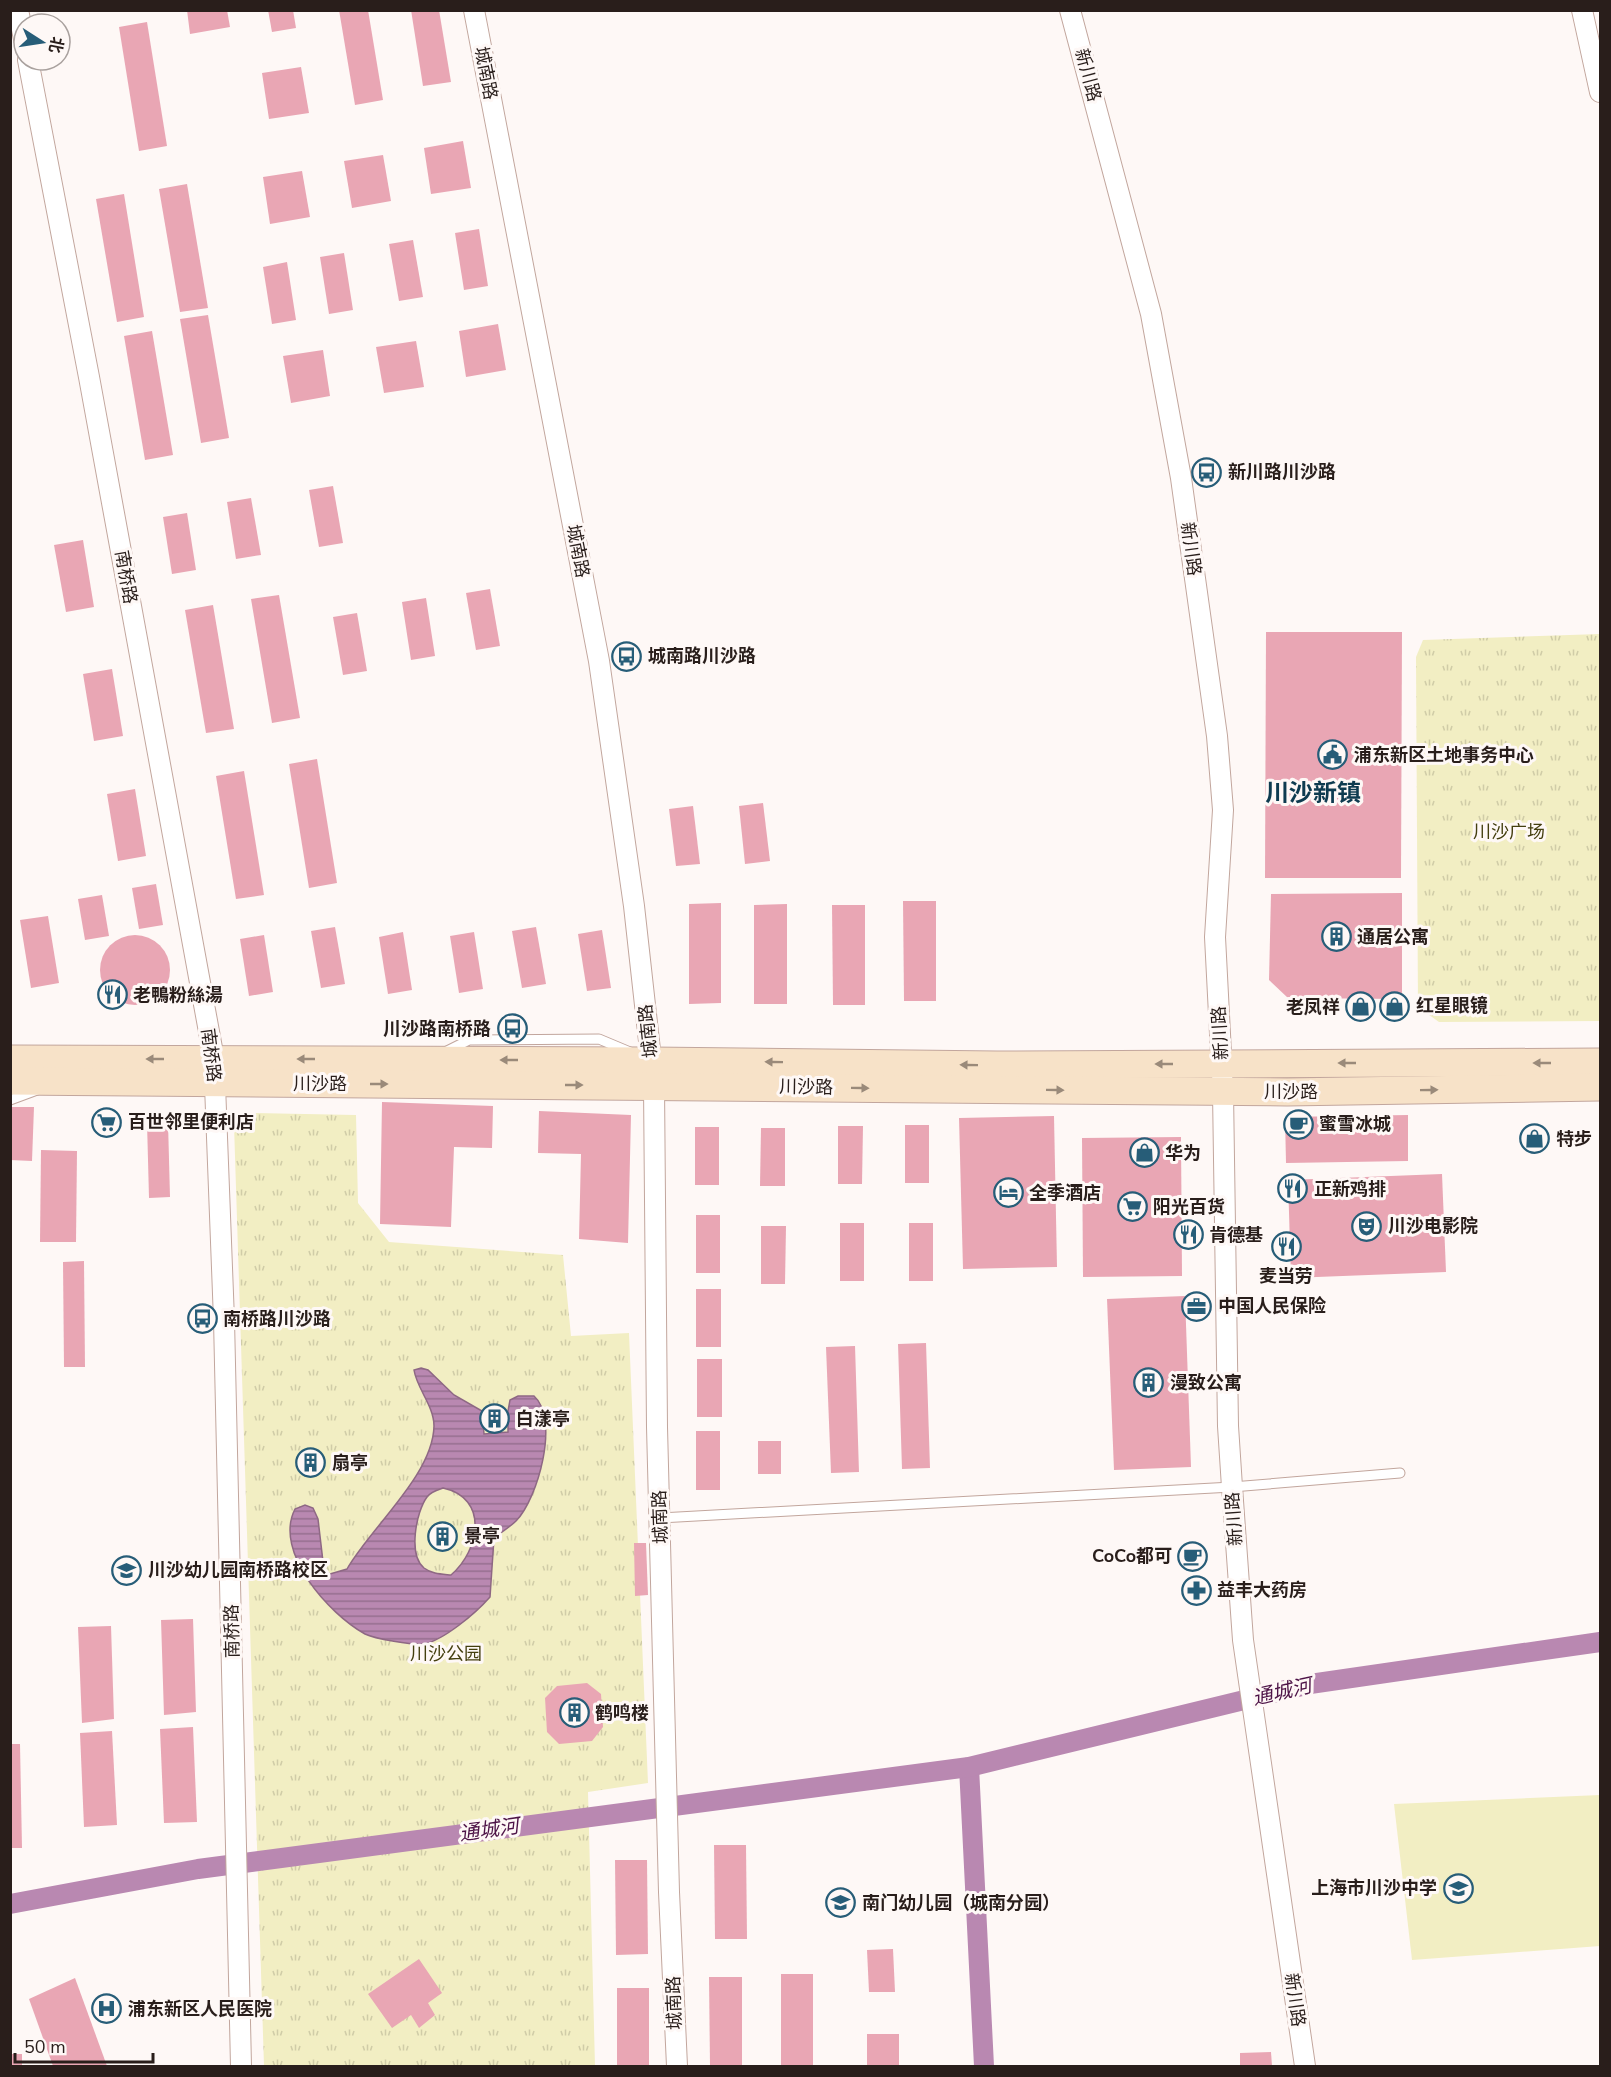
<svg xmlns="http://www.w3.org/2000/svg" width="1611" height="2077" font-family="'Nunito Sans','Noto Sans SC',sans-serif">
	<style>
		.park { fill: url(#park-tufts) }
		.pitch { fill: #f2eec3 }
		.water { fill: url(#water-rules); stroke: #8e6884; stroke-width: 1.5; fill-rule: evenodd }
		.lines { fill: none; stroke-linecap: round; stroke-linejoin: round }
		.canal { stroke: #b988b1; stroke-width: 20 }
		.building { fill: #e9a6b4 }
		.lane-casing { stroke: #c2a69d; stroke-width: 11 }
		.street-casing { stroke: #c2a69d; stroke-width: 22 }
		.secondary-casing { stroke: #c2a69d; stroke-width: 29 }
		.lane { stroke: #fff; stroke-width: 9 }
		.street { stroke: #fff; stroke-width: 20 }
		.secondary { stroke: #f7e2c8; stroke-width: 27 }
		.oneway { fill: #9a8a7a }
		.labels { text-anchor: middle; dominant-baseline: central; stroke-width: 6; stroke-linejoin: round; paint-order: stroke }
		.street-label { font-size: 18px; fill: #291e1b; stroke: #fef8f6 }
		.poi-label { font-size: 18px; font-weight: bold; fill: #291e1b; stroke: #fef8f6; text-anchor: start }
		.park-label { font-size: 18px; fill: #443f0f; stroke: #fef8f6 }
		.water-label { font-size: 20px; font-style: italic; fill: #4d1347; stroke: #fef8f6 }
		.district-label { font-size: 24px; font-weight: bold; fill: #0e3b50; stroke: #fef8f6 }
	</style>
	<defs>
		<pattern id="park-tufts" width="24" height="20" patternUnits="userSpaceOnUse" patternTransform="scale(1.5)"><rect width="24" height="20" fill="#f2eec3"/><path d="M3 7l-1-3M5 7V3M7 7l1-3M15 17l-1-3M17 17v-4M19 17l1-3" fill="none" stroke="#d0cca7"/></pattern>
		<pattern id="water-rules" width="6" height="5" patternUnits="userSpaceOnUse" patternTransform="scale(1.5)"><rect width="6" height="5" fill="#b988b1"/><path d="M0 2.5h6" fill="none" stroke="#966f8f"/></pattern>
	</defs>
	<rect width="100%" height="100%" fill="#fef8f6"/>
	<g class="park">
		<path d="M1600,634V1021L1439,1022L1418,1007L1416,657L1423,640Z"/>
		<path d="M249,1113L356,1115L358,1203L389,1242L563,1255L571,1336L629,1333L648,1783L588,1792L595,2066H264L234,1125Z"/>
	</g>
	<path class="pitch" d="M1600,1795V1946L1412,1960L1394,1804Z"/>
	<path class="water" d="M421,1368L428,1370L454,1395L482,1411L484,1434L508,1432V1411L510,1400L518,1396H534C560,1419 538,1499 516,1521C510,1527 501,1532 494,1538L490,1597C476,1613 444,1640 424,1644C412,1645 375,1639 365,1634C329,1614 273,1552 295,1509L305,1505L313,1508L318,1519L324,1570L330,1574L347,1569C371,1527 433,1475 434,1426C434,1406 417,1389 414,1370ZM443,1488C489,1498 480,1550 451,1575C441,1574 432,1574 424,1568C408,1555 416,1512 427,1497C430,1492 437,1490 443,1488Z"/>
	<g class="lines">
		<g class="canal">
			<path d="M969,1767L984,2066"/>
			<path d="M10,1904L198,1869L969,1767L1310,1684L1600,1642"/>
		</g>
	</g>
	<g class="building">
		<path d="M187,10H227L230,27L190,34Z"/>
		<path d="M268,10H293L296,28L272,32Z"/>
		<path d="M339,10H368L383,100L355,105Z"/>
		<path d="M411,10H439L451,82L423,86Z"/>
		<path d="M147,22L167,146L139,151L119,27Z"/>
		<path d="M301,67L309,113L269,119L262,73Z"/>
		<path d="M463,141L471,188L431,194L424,148Z"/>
		<path d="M383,155L391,201L352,208L344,161Z"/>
		<path d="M302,171L310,217L270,224L263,177Z"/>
		<path d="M187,184L208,308L180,312L159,189Z"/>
		<path d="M124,194L144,317L117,322L96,199Z"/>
		<path d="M479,229L488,286L464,290L455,233Z"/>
		<path d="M413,240L423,297L399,301L389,244Z"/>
		<path d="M344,253L353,310L329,314L320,257Z"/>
		<path d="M287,262L296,320L272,324L263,267Z"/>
		<path d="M208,315L229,438L201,443L180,319Z"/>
		<path d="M498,324L506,370L466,377L459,331Z"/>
		<path d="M152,331L173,455L145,460L124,336Z"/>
		<path d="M416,341L424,387L384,393L376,347Z"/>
		<path d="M323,350L330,396L291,403L283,356Z"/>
		<path d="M333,486L343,543L319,547L309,490Z"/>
		<path d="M251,498L261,555L236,559L227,502Z"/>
		<path d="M187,513L196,570L172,574L163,517Z"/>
		<path d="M83,540L94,607L66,612L54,545Z"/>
		<path d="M490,589L500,646L476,650L466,593Z"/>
		<path d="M279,595L300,718L272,723L251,599Z"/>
		<path d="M426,598L435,656L411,660L402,602Z"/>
		<path d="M213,605L234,729L206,733L185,610Z"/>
		<path d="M357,613L367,671L343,675L333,617Z"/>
		<path d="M1266,632H1402L1401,878H1265Z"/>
		<path d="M112,669L123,736L94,741L83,674Z"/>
		<path d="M317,759L337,883L309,888L289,764Z"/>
		<path d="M244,771L264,895L236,899L216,776Z"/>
		<path d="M135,789L146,856L118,861L107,794Z"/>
		<path d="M763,803L770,861L745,864L739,806Z"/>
		<path d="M693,806L700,864L676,866L669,809Z"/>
		<path d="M156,884L163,925L139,929L132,888Z"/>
		<path d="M1402,893V999L1288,998L1269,980L1271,894Z"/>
		<path d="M102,895L109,936L85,940L78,899Z"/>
		<path d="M903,901H936V1001H904Z"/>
		<path d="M721,903V1003L689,1004V904Z"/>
		<path d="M787,904V1004H754V905Z"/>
		<path d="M832,905H865V1005H833Z"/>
		<path d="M48,916L59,983L31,988L20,920Z"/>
		<path d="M335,927L345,984L321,988L311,931Z"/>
		<path d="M536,927L546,984L522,988L512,931Z"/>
		<path d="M602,930L611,988L587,991L578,934Z"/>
		<path d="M403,932L412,990L388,994L379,937Z"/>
		<path d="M474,932L483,989L459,993L450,936Z"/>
		<circle cx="135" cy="970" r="35"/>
		<path d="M264,935L273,992L249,996L240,939Z"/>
		<path d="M382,1102L493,1106L492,1148L454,1147L451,1227L380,1224Z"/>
		<path d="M10,1107H34L32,1161L10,1160Z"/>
		<path d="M539,1111L631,1115L628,1243L579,1239L581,1154L538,1153Z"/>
		<path d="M1408,1115V1161L1286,1163L1285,1117Z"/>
		<path d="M1054,1116L1057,1267L963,1269L959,1118Z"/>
		<path d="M147,1122H168L170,1197L149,1198Z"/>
		<rect x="905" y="1125" width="24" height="58"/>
		<path d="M838,1126H863L862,1184H838Z"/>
		<rect x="695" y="1127" width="24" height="58"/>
		<path d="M761,1128H785V1186H760Z"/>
		<path d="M1181,1137L1182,1276L1083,1277L1082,1138Z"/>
		<path d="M41,1150L77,1151L76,1242H40Z"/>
		<path d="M1442,1174L1446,1272L1291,1278L1288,1180Z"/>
		<rect x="696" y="1215" width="24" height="58"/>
		<rect x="840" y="1223" width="24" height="58"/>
		<rect x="909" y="1223" width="24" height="58"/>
		<path d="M761,1226H786L785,1284H761Z"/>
		<path d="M84,1261L85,1367H64L63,1262Z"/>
		<rect x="696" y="1289" width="25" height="58"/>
		<path d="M1185,1296L1191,1467L1114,1470L1107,1299Z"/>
		<path d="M926,1343L930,1468L902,1469L898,1344Z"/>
		<path d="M855,1346L859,1472L831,1473L826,1347Z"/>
		<rect x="697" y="1359" width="25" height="58"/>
		<path d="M504,1408L505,1430L486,1431L485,1409Z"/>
		<rect x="696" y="1431" width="24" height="59"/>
		<rect x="758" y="1441" width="23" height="33"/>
		<circle cx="311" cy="1463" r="6"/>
		<circle cx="443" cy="1536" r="5.5"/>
		<path d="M634,1543H646L648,1595L635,1596Z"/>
		<path d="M193,1619L196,1712L164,1715L161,1620Z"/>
		<path d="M111,1626L114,1719L82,1723L78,1627Z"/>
		<path d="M587,1683L601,1694L603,1727L592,1741L559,1744L547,1732L545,1698L557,1686Z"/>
		<path d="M193,1727L197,1822L164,1823L160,1729Z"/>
		<path d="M112,1731L117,1825L84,1827L80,1733Z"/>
		<path d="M10,1744H20L22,1848H10Z"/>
		<path d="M714,1845H746L747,1939H715Z"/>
		<path d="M615,1860H647L648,1954L616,1955Z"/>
		<path d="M893,1949L895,1992H869L867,1950Z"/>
		<path d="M419,1959L442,1993L428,2003L435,2015L419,2028L411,2015L392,2028L368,1994Z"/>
		<rect x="781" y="1974" width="32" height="92"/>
		<path d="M709,1977H742V2066H710Z"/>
		<path d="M75,1978L107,2066H53L29,1999Z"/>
		<rect x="617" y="1988" width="32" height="78"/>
		<rect x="867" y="2034" width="32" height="32"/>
		<path d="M1271,2052L1272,2066H1240V2053Z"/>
		<rect x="10" y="2054" width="12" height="12"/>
	</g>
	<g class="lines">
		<defs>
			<g id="lane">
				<path d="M445,1052L469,1040L599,1039L630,1052"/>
				<path d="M10,1100L37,1090"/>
				<path d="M660,1518L1232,1487L1400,1473"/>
			</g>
			<g id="street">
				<path d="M18,10L24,39"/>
				<path d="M474,10L599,661L634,906L654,1086L657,1427L669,1892L677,2066"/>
				<path d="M1070,10L1151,314L1181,478L1217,736L1223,810L1215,937L1223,1092L1228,1426L1232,1487L1243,1640L1305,2066"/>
				<path d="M1582,10L1600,92"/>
				<path d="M28,60L89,377L214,1059L224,1320L241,2066"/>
			</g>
			<g id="secondary">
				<path d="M10,1059L652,1061L997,1065L1600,1062"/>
				<path d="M10,1081L1287,1092L1600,1087"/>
			</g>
		</defs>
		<use href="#lane" class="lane-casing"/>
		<use href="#street" class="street-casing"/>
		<use href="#secondary" class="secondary-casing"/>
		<use href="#lane" class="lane"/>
		<use href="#street" class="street"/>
		<use href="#secondary" class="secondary"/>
	</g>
	<defs><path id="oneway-solid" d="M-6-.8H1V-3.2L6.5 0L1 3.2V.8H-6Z" transform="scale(1.5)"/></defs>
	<g class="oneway">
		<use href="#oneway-solid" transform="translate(155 1059) rotate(180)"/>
		<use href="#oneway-solid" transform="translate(306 1059) rotate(-180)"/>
		<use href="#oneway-solid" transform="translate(509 1060) rotate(-180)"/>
		<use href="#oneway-solid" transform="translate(774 1062) rotate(-179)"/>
		<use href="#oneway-solid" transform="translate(1347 1063) rotate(180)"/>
		<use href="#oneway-solid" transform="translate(1542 1063) rotate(180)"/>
		<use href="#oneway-solid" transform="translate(1164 1064) rotate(180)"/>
		<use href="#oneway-solid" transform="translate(969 1065) rotate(-179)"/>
		<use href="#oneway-solid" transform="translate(379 1084)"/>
		<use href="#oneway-solid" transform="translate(574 1085)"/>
		<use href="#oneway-solid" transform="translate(860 1088) rotate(1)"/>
		<use href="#oneway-solid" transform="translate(1055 1090) rotate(1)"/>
		<use href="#oneway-solid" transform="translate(1429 1090) rotate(-1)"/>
	</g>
	<defs>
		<symbol id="bus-ring" viewBox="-11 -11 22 22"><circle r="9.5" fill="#fef8f6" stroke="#275d78" stroke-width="1.5"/><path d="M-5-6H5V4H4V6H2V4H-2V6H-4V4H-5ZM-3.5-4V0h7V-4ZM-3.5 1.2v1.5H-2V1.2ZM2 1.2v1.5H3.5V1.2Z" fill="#275d78"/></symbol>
		<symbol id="civic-ring" viewBox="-11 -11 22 22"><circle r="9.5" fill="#fef8f6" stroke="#275d78" stroke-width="1.5"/><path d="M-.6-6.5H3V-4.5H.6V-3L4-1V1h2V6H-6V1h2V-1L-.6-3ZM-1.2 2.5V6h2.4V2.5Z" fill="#275d78"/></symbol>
		<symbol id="building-ring" viewBox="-11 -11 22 22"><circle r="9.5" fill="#fef8f6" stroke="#275d78" stroke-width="1.5"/><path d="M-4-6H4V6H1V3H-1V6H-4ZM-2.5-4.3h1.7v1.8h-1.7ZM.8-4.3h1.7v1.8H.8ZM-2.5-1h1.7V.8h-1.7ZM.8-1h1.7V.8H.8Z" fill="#275d78"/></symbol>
		<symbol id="restaurant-ring" viewBox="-11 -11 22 22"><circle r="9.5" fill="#fef8f6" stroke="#275d78" stroke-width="1.5"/><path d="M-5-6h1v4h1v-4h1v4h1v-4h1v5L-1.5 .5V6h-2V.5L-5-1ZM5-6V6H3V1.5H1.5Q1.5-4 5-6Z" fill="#275d78"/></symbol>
		<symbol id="shop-ring" viewBox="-11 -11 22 22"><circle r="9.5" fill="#fef8f6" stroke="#275d78" stroke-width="1.5"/><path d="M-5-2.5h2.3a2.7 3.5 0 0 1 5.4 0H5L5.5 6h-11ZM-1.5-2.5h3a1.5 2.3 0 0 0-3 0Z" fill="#275d78"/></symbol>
		<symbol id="supermarket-ring" viewBox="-11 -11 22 22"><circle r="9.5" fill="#fef8f6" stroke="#275d78" stroke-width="1.5"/><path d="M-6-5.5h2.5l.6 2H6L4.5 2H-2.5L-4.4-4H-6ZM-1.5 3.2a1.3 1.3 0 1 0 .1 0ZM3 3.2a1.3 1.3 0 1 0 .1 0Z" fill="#275d78"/></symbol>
		<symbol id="cafe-ring" viewBox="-11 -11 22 22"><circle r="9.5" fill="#fef8f6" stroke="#275d78" stroke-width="1.5"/><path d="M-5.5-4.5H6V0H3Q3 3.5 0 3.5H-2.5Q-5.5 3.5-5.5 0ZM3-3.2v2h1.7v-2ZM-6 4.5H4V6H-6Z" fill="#275d78"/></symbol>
		<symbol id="hotel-ring" viewBox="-11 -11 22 22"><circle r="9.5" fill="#fef8f6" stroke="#275d78" stroke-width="1.5"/><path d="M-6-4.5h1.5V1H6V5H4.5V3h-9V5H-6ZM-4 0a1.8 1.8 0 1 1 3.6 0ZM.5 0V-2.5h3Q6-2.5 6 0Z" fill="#275d78"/></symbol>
		<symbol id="theatre-ring" viewBox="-11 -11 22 22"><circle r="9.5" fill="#fef8f6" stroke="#275d78" stroke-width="1.5"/><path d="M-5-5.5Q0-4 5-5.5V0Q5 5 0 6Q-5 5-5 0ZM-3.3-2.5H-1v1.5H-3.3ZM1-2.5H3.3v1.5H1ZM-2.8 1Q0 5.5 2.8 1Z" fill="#275d78"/></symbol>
		<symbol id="office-ring" viewBox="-11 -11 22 22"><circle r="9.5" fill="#fef8f6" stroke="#275d78" stroke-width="1.5"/><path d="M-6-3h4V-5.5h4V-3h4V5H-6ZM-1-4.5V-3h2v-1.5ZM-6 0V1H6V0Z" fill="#275d78"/></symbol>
		<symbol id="school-ring" viewBox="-11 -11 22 22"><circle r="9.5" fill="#fef8f6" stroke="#275d78" stroke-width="1.5"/><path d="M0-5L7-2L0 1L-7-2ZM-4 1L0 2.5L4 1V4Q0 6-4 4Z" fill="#275d78"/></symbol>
		<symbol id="pharmacy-ring" viewBox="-11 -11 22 22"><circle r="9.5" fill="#fef8f6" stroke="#275d78" stroke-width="1.5"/><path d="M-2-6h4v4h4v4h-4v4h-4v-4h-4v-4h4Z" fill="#275d78"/></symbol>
		<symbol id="hospital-ring" viewBox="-11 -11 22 22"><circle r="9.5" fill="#fef8f6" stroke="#275d78" stroke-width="1.5"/><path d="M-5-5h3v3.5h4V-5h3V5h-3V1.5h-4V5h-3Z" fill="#275d78"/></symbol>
	</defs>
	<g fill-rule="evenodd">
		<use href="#bus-ring" x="1190" y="456" width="33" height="33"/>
		<use href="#bus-ring" x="610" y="640" width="33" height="33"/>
		<use href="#civic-ring" x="1316" y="738" width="33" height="33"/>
		<use href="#building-ring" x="1320" y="920" width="33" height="33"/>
		<use href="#restaurant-ring" x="96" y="978" width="33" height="33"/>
		<use href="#shop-ring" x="1378" y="990" width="33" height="33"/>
		<use href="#shop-ring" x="1344" y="990" width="33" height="33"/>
		<use href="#bus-ring" x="496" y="1012" width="33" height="33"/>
		<use href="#supermarket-ring" x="90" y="1106" width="33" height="33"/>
		<use href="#cafe-ring" x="1282" y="1108" width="33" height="33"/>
		<use href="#shop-ring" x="1518" y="1122" width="33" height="33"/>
		<use href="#shop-ring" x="1128" y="1136" width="33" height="33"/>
		<use href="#restaurant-ring" x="1276" y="1172" width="33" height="33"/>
		<use href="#hotel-ring" x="992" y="1176" width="33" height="33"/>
		<use href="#supermarket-ring" x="1116" y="1190" width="33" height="33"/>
		<use href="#theatre-ring" x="1350" y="1210" width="33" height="33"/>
		<use href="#restaurant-ring" x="1172" y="1218" width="33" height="33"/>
		<use href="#restaurant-ring" x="1270" y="1230" width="33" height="33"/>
		<use href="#office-ring" x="1180" y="1290" width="33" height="33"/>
		<use href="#bus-ring" x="186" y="1302" width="33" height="33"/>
		<use href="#building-ring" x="1132" y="1366" width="33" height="33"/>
		<use href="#building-ring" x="478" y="1402" width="33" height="33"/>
		<use href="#building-ring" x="294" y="1446" width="33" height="33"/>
		<use href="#building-ring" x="426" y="1520" width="33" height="33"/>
		<use href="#cafe-ring" x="1176" y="1540" width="33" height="33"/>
		<use href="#school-ring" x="110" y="1554" width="33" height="33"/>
		<use href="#pharmacy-ring" x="1180" y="1574" width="33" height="33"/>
		<use href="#building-ring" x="558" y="1696" width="33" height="33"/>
		<use href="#school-ring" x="1442" y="1872" width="33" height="33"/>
		<use href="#school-ring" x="824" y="1886" width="33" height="33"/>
		<use href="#hospital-ring" x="90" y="1992" width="33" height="33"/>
	</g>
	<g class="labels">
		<g class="street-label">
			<text transform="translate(486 73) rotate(79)">城南路</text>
			<text transform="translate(1088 75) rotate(75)">新川路</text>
			<text transform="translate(1191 549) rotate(82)">新川路</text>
			<text transform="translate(578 551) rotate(79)">城南路</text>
			<text transform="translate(126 577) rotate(80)">南桥路</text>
			<text transform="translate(648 1031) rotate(-96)">城南路</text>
			<text transform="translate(1220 1033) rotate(-93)">新川路</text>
			<text transform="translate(211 1055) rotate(83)">南桥路</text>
			<text x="320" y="1084">川沙路</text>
			<text transform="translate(806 1087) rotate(1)">川沙路</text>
			<text x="1291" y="1092">川沙路</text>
			<text transform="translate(660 1517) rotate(-92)">城南路</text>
			<text transform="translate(1234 1519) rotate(-94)">新川路</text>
			<text transform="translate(232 1631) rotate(-91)">南桥路</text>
			<text transform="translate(1295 2000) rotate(82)">新川路</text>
			<text transform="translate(674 2003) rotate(-92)">城南路</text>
		</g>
		<g class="poi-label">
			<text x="1228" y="472">新川路川沙路</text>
			<text x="648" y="656">城南路川沙路</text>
			<text x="1354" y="755">浦东新区土地事务中心</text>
			<text x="1357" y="937">通居公寓</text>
			<text x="133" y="995">老鴨粉絲湯</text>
			<text x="1416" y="1006">红星眼镜</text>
			<text x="1340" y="1007" text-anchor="end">老凤祥</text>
			<text x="491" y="1029" text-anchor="end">川沙路南桥路</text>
			<text x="128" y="1122">百世邻里便利店</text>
			<text x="1319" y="1124">蜜雪冰城</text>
			<text x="1556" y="1139">特步</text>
			<text x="1165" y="1153">华为</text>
			<text x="1314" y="1189">正新鸡排</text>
			<text x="1029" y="1193">全季酒店</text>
			<text x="1153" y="1207">阳光百货</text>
			<text x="1388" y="1226">川沙电影院</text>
			<text x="1209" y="1235">肯德基</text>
			<text x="1286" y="1276" text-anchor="middle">麦当劳</text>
			<text x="1218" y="1306">中国人民保险</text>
			<text x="223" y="1319">南桥路川沙路</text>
			<text x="1170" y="1383">漫致公寓</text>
			<text x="516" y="1419">白漾亭</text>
			<text x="332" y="1463">扇亭</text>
			<text x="464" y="1536">景亭</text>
			<text x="1172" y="1556" text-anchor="end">CoCo都可</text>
			<text x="148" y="1570">川沙幼儿园南桥路校区</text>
			<text x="1217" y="1590">益丰大药房</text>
			<text x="595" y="1713">鹤鸣楼</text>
			<text x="1437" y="1888" text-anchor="end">上海市川沙中学</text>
			<text x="862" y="1903">南门幼儿园（城南分园）</text>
			<text x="128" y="2009">浦东新区人民医院</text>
		</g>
		<g class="park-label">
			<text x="1509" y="832">川沙广场</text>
			<text x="446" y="1654">川沙公园</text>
		</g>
		<g class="water-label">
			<text transform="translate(1282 1692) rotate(-13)">通城河</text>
			<text transform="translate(489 1830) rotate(-8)">通城河</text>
		</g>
		<g class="district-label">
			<text x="1313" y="793">川沙新镇</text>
		</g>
	</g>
	<rect width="1611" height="2077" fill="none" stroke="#291e1b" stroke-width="24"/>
	<g transform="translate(42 42) rotate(102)"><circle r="28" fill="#fef8f6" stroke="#a9a19e" stroke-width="1.5"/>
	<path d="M0-4.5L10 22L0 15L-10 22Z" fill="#275d78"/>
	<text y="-9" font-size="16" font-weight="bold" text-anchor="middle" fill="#291e1b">北</text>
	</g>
	<path d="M15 2053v9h138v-9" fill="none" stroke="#291e1b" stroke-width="3"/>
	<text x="24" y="2053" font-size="18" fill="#291e1b" stroke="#fef8f6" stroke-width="4.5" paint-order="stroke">50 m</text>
</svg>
